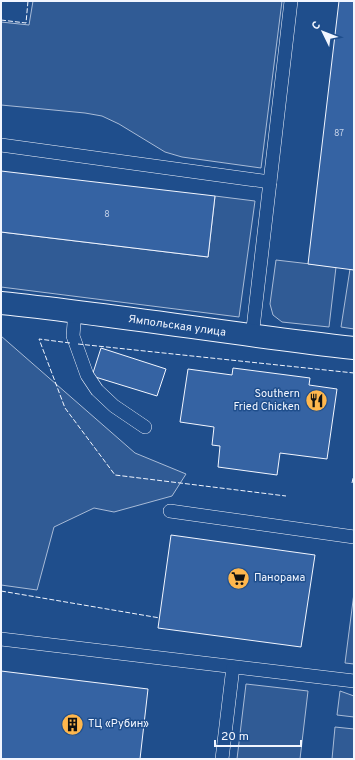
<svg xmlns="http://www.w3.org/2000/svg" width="355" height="760" font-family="Overpass,sans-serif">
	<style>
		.built { fill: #305b95; stroke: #a8bbd7 }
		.building { fill: #3563a3; stroke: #f2f6ff }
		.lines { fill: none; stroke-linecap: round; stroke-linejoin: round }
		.lane-casing { stroke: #f2f6ff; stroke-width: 14 }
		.street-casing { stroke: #f2f6ff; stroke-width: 24 }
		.lane { stroke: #1f4e8c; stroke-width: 13 }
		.street { stroke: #1f4e8c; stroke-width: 22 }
		.fence { stroke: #f2f6ff; stroke-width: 1; stroke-dasharray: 5 2; stroke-linecap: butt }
		.labels { text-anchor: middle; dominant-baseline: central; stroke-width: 3; stroke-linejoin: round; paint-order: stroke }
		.number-label { font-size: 9px; fill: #c3d1e8 }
		.street-label { font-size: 11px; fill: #f2f6ff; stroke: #1f4e8c }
		.poi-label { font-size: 11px; fill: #f2f6ff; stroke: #1f4e8c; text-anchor: start }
	</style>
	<rect width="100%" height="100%" fill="#1f4e8c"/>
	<g class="built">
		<path d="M33,1H282L261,168L182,157L165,152L119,124L102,116L85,113L1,105V22L29,25Z"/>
		<path d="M215,196L255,201L239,317L1,287V232L208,257Z"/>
		<path d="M276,260L336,267L329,327L282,322L273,315L270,304Z"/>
		<path d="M350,269L354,270V329L341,327Z"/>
		<path d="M1,336L135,453L186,474L172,496L114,512L94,508L54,527L37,590L1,585Z"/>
		<path d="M354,593V664L345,663Z"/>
		<path d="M246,684L308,691L300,759H237Z"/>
		<path d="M340,691L354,696V717L337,715Z"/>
		<path d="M335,727L354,729V759H332Z"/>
	</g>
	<g class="building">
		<path d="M339,1H354V270L308,264Z"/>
		<path d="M1,171L215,196L208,257L1,232Z"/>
		<path d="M101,348L166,369L157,396L92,376Z"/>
		<path d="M233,368L310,378L309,385L337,389L327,459L280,453L277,475L218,467L220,446L212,445L214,427L180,422L188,369L232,375Z"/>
		<path d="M171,535L315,555L301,647L158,628Z"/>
		<path d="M1,671L148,689L140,759H1Z"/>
	</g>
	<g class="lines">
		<defs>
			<g id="lane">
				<path d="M1,145L270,182"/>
				<path d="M75,310L73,336L87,375L97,390L114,406L145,427"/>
				<path d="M252,337L291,1"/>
				<path d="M170,511L354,537"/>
				<path d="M1,639L354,681"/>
				<path d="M222,759L233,667"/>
			</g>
			<path id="street" d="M1,303C119,315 236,335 354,348"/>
		</defs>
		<use href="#lane" class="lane-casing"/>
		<use href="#street" class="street-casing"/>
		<use href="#lane" class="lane"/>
		<use href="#street" class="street"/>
		<g class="fence">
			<path d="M1,20L26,23L28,1"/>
			<path d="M70,343L39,339L65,408L115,475L286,496"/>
			<path d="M78,344L354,373"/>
			<path d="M352,483L354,474"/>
			<path d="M1,591L160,618"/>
		</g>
	</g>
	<defs>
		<symbol id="restaurant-disc" viewBox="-11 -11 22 22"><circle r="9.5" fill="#ffb74d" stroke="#1f4e8c"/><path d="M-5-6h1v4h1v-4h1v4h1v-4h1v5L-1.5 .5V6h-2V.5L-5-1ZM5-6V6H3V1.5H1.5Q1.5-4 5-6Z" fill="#111"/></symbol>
		<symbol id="supermarket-disc" viewBox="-11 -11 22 22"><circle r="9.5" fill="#ffb74d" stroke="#1f4e8c"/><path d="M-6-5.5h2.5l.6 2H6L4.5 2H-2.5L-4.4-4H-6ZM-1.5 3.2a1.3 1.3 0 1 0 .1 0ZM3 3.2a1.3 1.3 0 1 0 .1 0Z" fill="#111"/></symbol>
		<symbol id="building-disc" viewBox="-11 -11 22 22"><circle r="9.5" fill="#ffb74d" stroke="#1f4e8c"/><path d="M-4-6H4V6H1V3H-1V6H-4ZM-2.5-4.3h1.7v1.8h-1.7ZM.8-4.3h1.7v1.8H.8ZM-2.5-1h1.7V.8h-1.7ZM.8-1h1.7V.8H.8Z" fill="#111"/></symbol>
	</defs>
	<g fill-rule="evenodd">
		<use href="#restaurant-disc" x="304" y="388" width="25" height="25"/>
		<use href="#supermarket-disc" x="226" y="566" width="25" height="25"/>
		<use href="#building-disc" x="60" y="712" width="25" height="25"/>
	</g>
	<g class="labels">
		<g class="number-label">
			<text x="339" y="133">87</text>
			<text x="107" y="214">8</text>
		</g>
		<g class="street-label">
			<text transform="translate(177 326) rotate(8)">Ямпольская улица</text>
		</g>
		<g class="poi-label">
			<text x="300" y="394" text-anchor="end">Southern<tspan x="300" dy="13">Fried Chicken</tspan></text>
			<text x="254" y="578">Панорама</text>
			<text x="88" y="724">ТЦ «Рубин»</text>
		</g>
	</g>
	<rect width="355" height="760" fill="none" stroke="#f2f6ff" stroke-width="4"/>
	<g transform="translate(323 32) rotate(313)" stroke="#1f4e8c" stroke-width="3" paint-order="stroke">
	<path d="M0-3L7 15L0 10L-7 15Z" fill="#f2f6ff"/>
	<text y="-6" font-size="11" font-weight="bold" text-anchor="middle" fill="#f2f6ff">С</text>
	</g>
	<path d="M215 740v6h86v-6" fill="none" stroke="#f2f6ff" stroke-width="2"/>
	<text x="221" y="740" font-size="12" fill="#f2f6ff" stroke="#1f4e8c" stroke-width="3" paint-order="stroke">20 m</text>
</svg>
